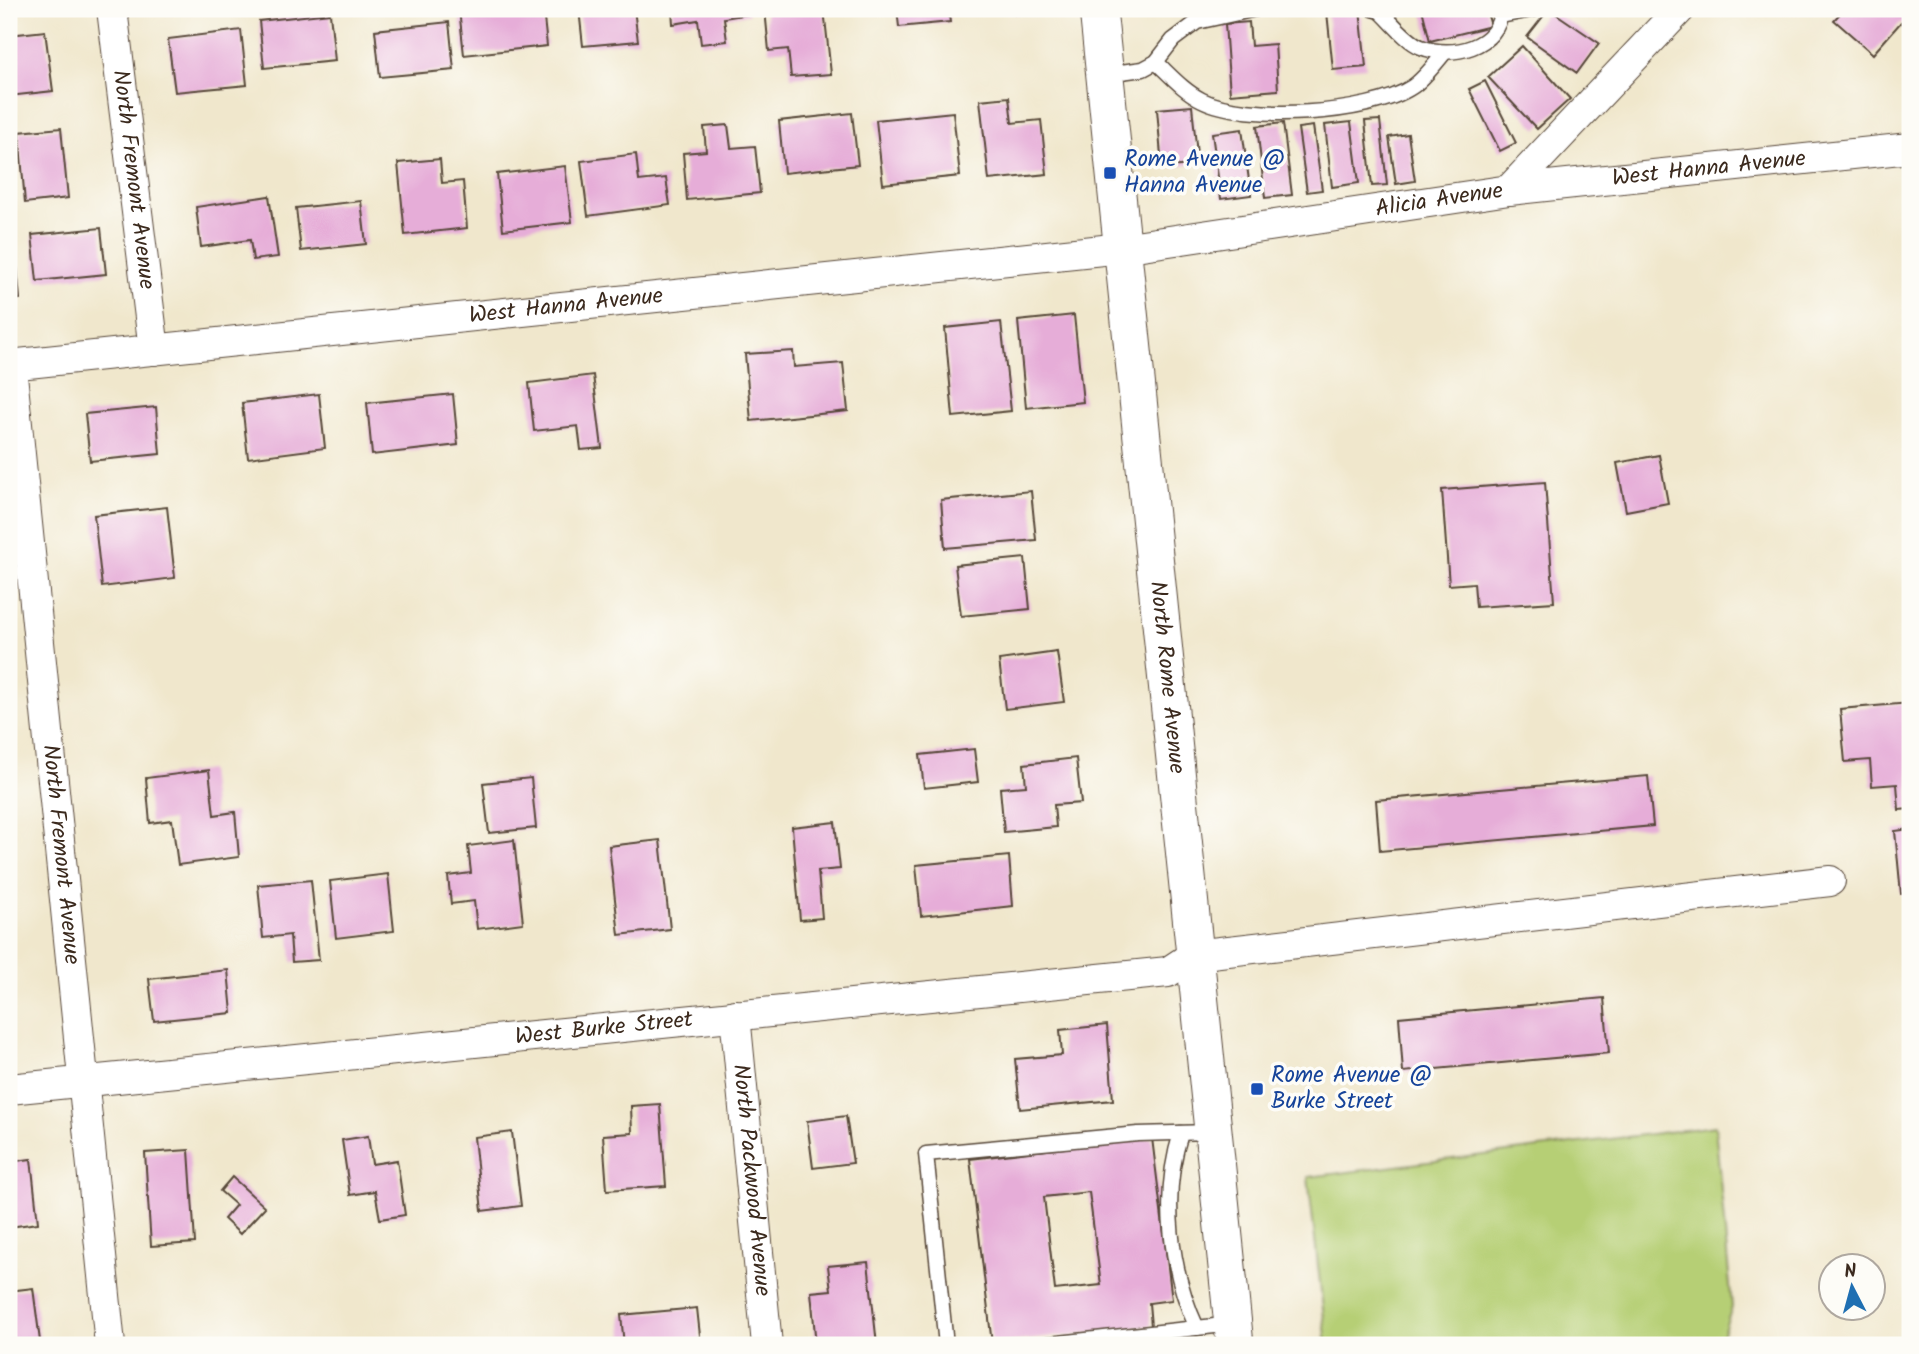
<svg xmlns="http://www.w3.org/2000/svg" width="1919" height="1354" font-family="Kalam,sans-serif">
	<style>
		.green { fill: #b6cf74; stroke: #787c49; stroke-width: 2 }
		.building { fill: #e6add8; fill-rule: evenodd }
		.lines { fill: none; stroke-linecap: round; stroke-linejoin: round }
		.service-casing { stroke: #564638; stroke-width: 17 }
		.minor-casing { stroke: #564638; stroke-width: 32 }
		.tertiary-casing { stroke: #564638; stroke-width: 39 }
		.service { stroke: #fff; stroke-width: 14 }
		.minor { stroke: #fff; stroke-width: 30 }
		.tertiary { stroke: #fff; stroke-width: 37 }
		.transit-dot { fill: #1a4fb4; stroke: #fdfcf7; stroke-width: 2.5 }
		.labels { text-anchor: middle; dominant-baseline: central; stroke-width: 7; stroke-linejoin: round; paint-order: stroke }
		.transit-label { font-size: 23px; fill: #164399; stroke: #fdfcf7; text-anchor: start }
		.street-label { font-size: 23px; fill: #3b2a1e; stroke: #fdfcf7 }
	</style>
	<rect width="100%" height="100%" fill="#fdfcf7"/>
	<filter id="ink" filterUnits="userSpaceOnUse"><feTurbulence type="fractalNoise" baseFrequency=".0143" numOctaves="2"/><feDisplacementMap in="SourceGraphic" scale="14" xChannelSelector="R" yChannelSelector="G"/><feConvolveMatrix kernelMatrix="1 2 1 2 8 2 1 2 1" color-interpolation-filters="sRGB"/></filter>
	<filter id="wash" filterUnits="userSpaceOnUse"><feTurbulence type="fractalNoise" baseFrequency=".00686" numOctaves="4" result="noise"/><feDisplacementMap in="SourceGraphic" scale="28" xChannelSelector="R" yChannelSelector="G"/><feGaussianBlur stdDeviation="1.57" result="paint"/><feColorMatrix in="noise" values="0 0 0 0 0 0 0 0 0 0 0 0 0 0 0 0 0 1.4 0 .05"/><feComposite in="paint" operator="in"/></filter>
	<g filter="url(#wash)">
		<rect width="100%" height="100%" fill="#f0e7cc"/>
		<path class="green" d="M1715,1126L1732,1307L1719,1345H1327L1308,1177Z"/>
		<g id="blocks">
			<g class="building">
				<path d="M459,9H543L547,46L464,55Z"/>
				<path d="M579,9H634L638,41L583,46Z"/>
				<path d="M672,9H748L749,14L724,18L727,41L701,44L698,20L673,24Z"/>
				<path d="M765,9H824L831,74L791,77L788,49L769,51Z"/>
				<path d="M897,9H948L950,22L899,27Z"/>
				<path d="M1015,9H1038L1039,11L1015,14Z"/>
				<path d="M1360,9L1366,67L1333,70L1327,12Z"/>
				<path d="M1422,9H1486L1491,26L1430,41Z"/>
				<path d="M1549,9L1599,43L1577,73L1527,37Z"/>
				<path d="M1844,9H1910V31L1901,22L1873,54L1834,20Z"/>
				<path d="M330,13L335,61L264,68L259,21Z"/>
				<path d="M449,22L454,70L380,77L375,30Z"/>
				<path d="M1249,22L1251,46L1275,44L1278,90L1230,94L1225,24Z"/>
				<path d="M241,30L247,85L175,92L168,39Z"/>
				<path d="M45,31L53,91L9,96V35Z"/>
				<path d="M1522,46L1570,99L1537,129L1488,77Z"/>
				<path d="M1485,81L1516,143L1500,151L1469,89Z"/>
				<path d="M1009,97L1012,123L1041,120L1047,174L989,180L980,100Z"/>
				<path d="M1192,106L1198,164L1162,168L1157,109Z"/>
				<path d="M953,112L960,176L883,184L876,120Z"/>
				<path d="M852,113L858,165L784,173L779,121Z"/>
				<path d="M1380,120L1387,185L1372,186L1365,121Z"/>
				<path d="M1351,122L1359,183L1332,187L1325,125Z"/>
				<path d="M1283,123L1292,195L1265,198L1257,126Z"/>
				<path d="M728,125L731,148L755,146L760,193L687,200L683,153L706,151L704,127Z"/>
				<path d="M1313,126L1322,190L1307,192L1298,128Z"/>
				<path d="M61,128L68,198L25,203L19,132Z"/>
				<path d="M1242,129L1251,195L1221,199L1212,133Z"/>
				<path d="M1408,134L1415,181L1396,184L1389,137Z"/>
				<path d="M636,154L639,181L666,178L670,205L588,216L581,161Z"/>
				<path d="M440,159L442,183L463,181L467,228L405,235L398,163Z"/>
				<path d="M565,166L572,222L503,230L497,174Z"/>
				<path d="M269,196L278,257L253,260L250,240L201,247L196,207Z"/>
				<path d="M361,201L366,244L301,251L296,208Z"/>
				<path d="M13,223L20,299L9,301V224Z"/>
				<path d="M101,228L106,274L37,281L32,235Z"/>
				<path d="M1074,315L1083,402L1026,408L1018,321Z"/>
				<path d="M1001,322L1011,411L953,417L945,328Z"/>
				<path d="M793,351L794,367L843,363L848,411L751,421L745,354Z"/>
				<path d="M593,375L602,448L581,450L578,426L534,431L529,383Z"/>
				<path d="M319,394L325,448L248,458L242,403Z"/>
				<path d="M453,394L458,445L372,455L367,403Z"/>
				<path d="M156,407L160,454L90,461L85,414Z"/>
				<path d="M1659,455L1668,503L1626,511L1617,463Z"/>
				<path d="M1545,482L1554,602L1476,607L1474,583L1449,585L1442,490Z"/>
				<path d="M1031,491L1036,540L945,548L941,500Z"/>
				<path d="M167,507L175,578L102,587L94,515Z"/>
				<path d="M1025,558L1030,609L961,616L955,565Z"/>
				<path d="M1057,652L1064,702L1005,709L999,660Z"/>
				<path d="M1910,703V809L1899,810L1897,784L1872,786L1870,760L1845,762L1840,709Z"/>
				<path d="M974,749L978,782L924,788L920,755Z"/>
				<path d="M1076,758L1081,803L1054,805L1056,827L1004,832L1000,788L1026,786L1024,764Z"/>
				<path d="M209,770L214,815L235,812L239,857L178,865L172,820L150,823L146,778Z"/>
				<path d="M1648,776L1653,826L1380,851L1376,800Z"/>
				<path d="M531,778L536,828L489,833L483,783Z"/>
				<path d="M835,822L840,869L818,871L822,918L800,920L792,827Z"/>
				<path d="M1910,829V893L1901,894L1895,831Z"/>
				<path d="M514,840L523,923L477,929L474,901L451,904L448,876L471,873L468,846Z"/>
				<path d="M660,840L670,929L619,935L609,846Z"/>
				<path d="M1009,856L1013,906L921,916L916,865Z"/>
				<path d="M388,874L394,931L336,938L330,881Z"/>
				<path d="M311,880L319,960L292,962L290,935L263,938L258,885Z"/>
				<path d="M228,970L232,1013L154,1021L149,979Z"/>
				<path d="M1604,998L1609,1053L1403,1072L1399,1017Z"/>
				<path d="M1107,1025L1113,1100L1020,1109L1015,1059L1062,1055L1060,1030Z"/>
				<path d="M660,1104L666,1186L607,1190L603,1135L632,1133L631,1106Z"/>
				<path d="M846,1116L853,1163L813,1168L807,1121Z"/>
				<path d="M512,1132L521,1206L482,1211L474,1137Z"/>
				<path d="M368,1136L372,1164L397,1160L405,1215L380,1219L375,1191L350,1195L342,1140Z"/>
				<path d="M1152,1138L1172,1300L1149,1303L1151,1326L992,1344L970,1159ZM1089,1192L1101,1285L1055,1290L1044,1197Z"/>
				<path d="M189,1150L195,1243L151,1246L145,1153Z"/>
				<path d="M31,1159L38,1223L9,1227V1162Z"/>
				<path d="M232,1177L265,1207L240,1234L224,1219L236,1205L220,1191Z"/>
				<path d="M868,1262L877,1345H816L811,1292L831,1290L828,1266Z"/>
				<path d="M33,1288L40,1341L9,1345V1291Z"/>
				<path d="M697,1308L701,1345H624L621,1315Z"/>
			</g>
		</g>
	</g>
	<g filter="url(#ink)">
		<use href="#blocks" fill-opacity="0" stroke="#564638" stroke-width="2"/>
		<g class="lines">
			<defs>
				<g id="service">
					<path d="M1373,9L1380,11C1391,21 1406,41 1421,47C1451,59 1500,48 1501,9"/>
					<path d="M1501,16L1536,9"/>
					<path d="M1156,62C1170,75 1184,91 1202,100C1246,122 1370,115 1412,87C1424,79 1435,64 1445,52"/>
					<path d="M1106,74L1143,69L1156,62L1173,40L1197,22L1256,9"/>
					<path d="M1181,1133C1161,1195 1170,1270 1197,1328"/>
					<path d="M946,1345L926,1154L1138,1134L1211,1132"/>
					<path d="M1040,1345L1233,1324"/>
				</g>
				<g id="minor">
					<path id="s1" d="M112,9L154,350"/>
					<path id="s2" d="M1509,190L1910,148"/>
					<path id="s3" d="M9,365L1122,248L1509,190L1680,9"/>
					<path id="s4" d="M11,365L110,1345"/>
					<path id="s5" d="M735,1015L767,1345"/>
					<path id="s6" d="M9,1089L1168,972L1194,955L1830,881"/>
				</g>
				<g id="tertiary">
					<path id="s7" d="M1098,9L1235,1345"/>
				</g>
			</defs>
			<use href="#service" class="service-casing"/>
			<use href="#minor" class="minor-casing"/>
			<use href="#tertiary" class="tertiary-casing"/>
			<use href="#service" class="service"/>
			<use href="#minor" class="minor"/>
			<use href="#tertiary" class="tertiary"/>
		</g>
	</g>
	<g class="transit-dot">
		<rect x="1103" y="166" width="14" height="14" rx="3.5"/>
		<rect x="1250" y="1082" width="14" height="14" rx="3.5"/>
	</g>
	<g class="labels">
		<g class="transit-label">
			<text x="1124" y="160">Rome Avenue @<tspan x="1124" dy="26">Hanna Avenue</tspan></text>
			<text x="1271" y="1076">Rome Avenue @<tspan x="1271" dy="26">Burke Street</tspan></text>
		</g>
		<g class="street-label">
			<text stroke="none"><textPath href="#s2" startOffset="201">West Hanna Avenue</textPath></text>
			<text stroke="none"><textPath href="#s1" startOffset="172">North Fremont Avenue</textPath></text>
			<text stroke="none"><textPath href="#s3" startOffset="1440">Alicia Avenue</textPath></text>
			<text stroke="none"><textPath href="#s3" startOffset="560">West Hanna Avenue</textPath></text>
			<text stroke="none"><textPath href="#s7" startOffset="672">North Rome Avenue</textPath></text>
			<text stroke="none"><textPath href="#s4" startOffset="492">North Fremont Avenue</textPath></text>
			<text stroke="none"><textPath href="#s6" startOffset="598">West Burke Street</textPath></text>
			<text stroke="none"><textPath href="#s5" startOffset="166">North Packwood Avenue</textPath></text>
		</g>
	</g>
	<rect width="1919" height="1354" fill="none" stroke="#fdfcf7" stroke-width="35"/>
	<g transform="translate(1852 1287) rotate(354)"><circle r="33" fill="#fdfcf7" stroke="#afa8a0" stroke-width="2"/>
	<path d="M0-5L12 26L0 18L-12 26Z" fill="#1f6fb2"/>
	<text y="-10" font-size="19" font-weight="bold" text-anchor="middle" fill="#3b2a1e">N</text>
	</g>
</svg>
